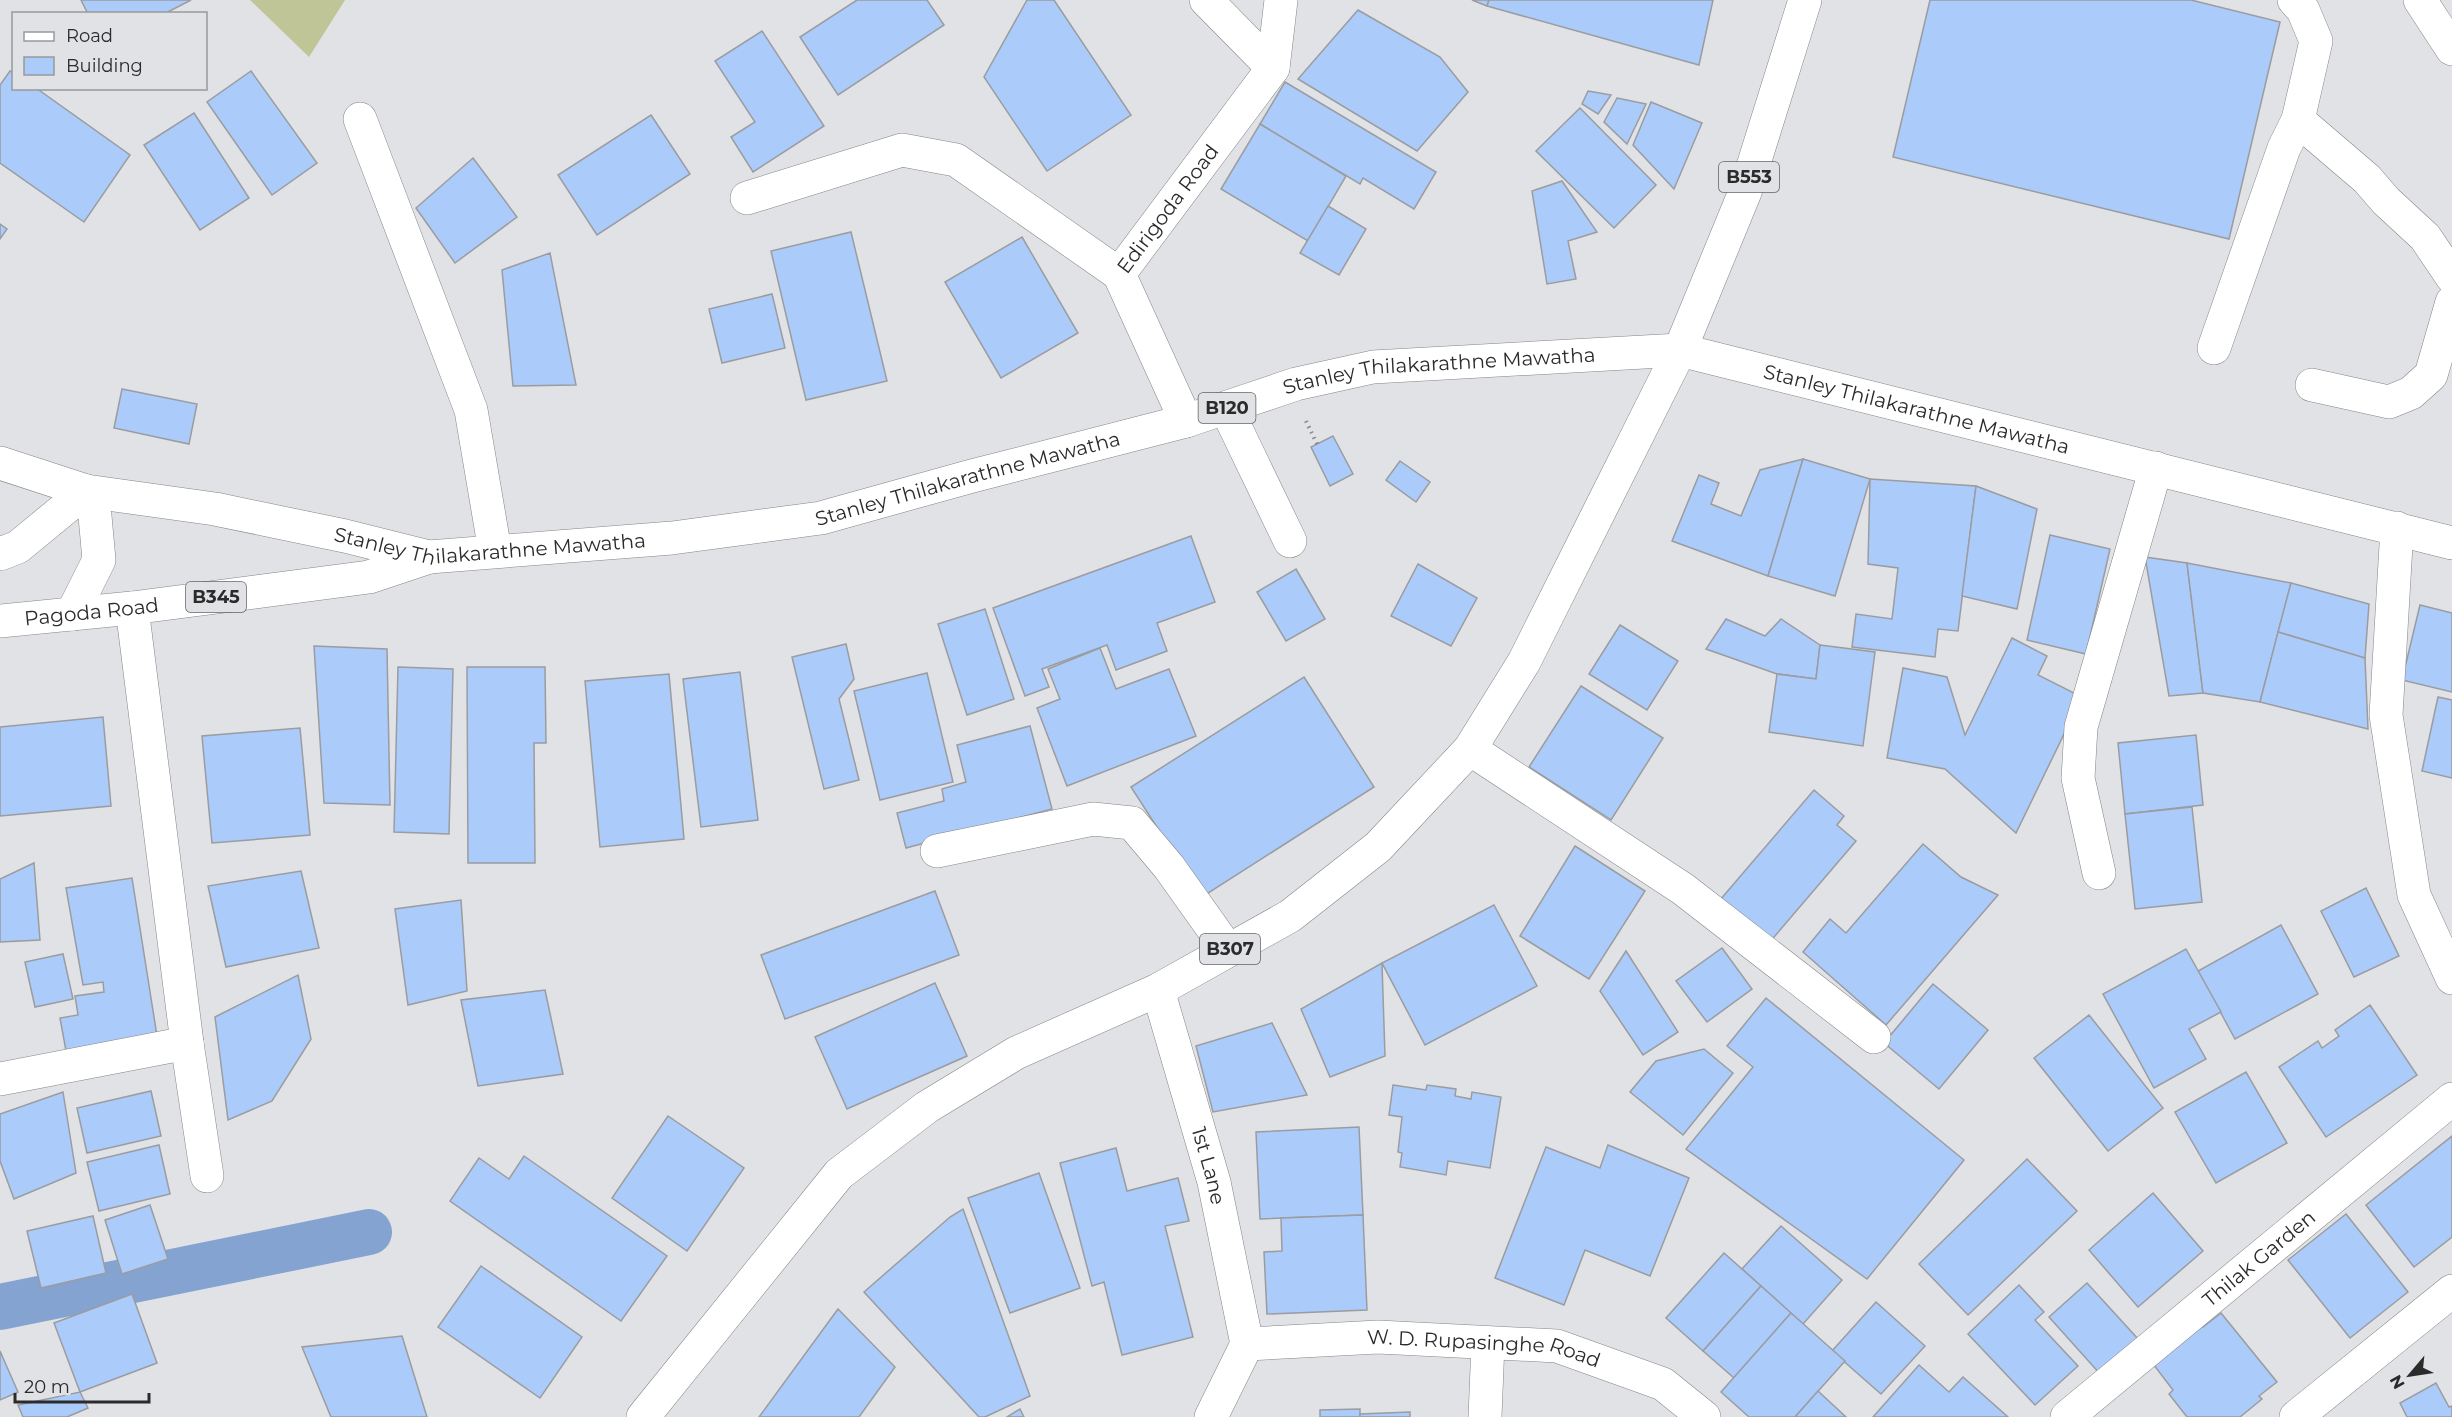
<svg xmlns="http://www.w3.org/2000/svg" width="2452" height="1417" font-family="Montserrat,sans-serif">
	<style>
		.green { fill: #c0c597 }
		.lines { fill: none; stroke-linecap: round; stroke-linejoin: round }
		.canal { stroke: #84a3d1; stroke-width: 46 }
		.building { fill: #abcbfb; stroke: #9b9c9f; stroke-width: 1.5 }
		.minor-casing { stroke: #848587; stroke-width: 34 }
		.major-casing { stroke: #848587; stroke-width: 34 }
		.path { stroke: #88898b; stroke-width: 4; stroke-dasharray: 1.5 4.5; stroke-linecap: butt }
		.minor { stroke: #fff; stroke-width: 33 }
		.major { stroke: #fff; stroke-width: 33 }
		.labels { text-anchor: middle; dominant-baseline: central; stroke-width: 6; stroke-linejoin: round; paint-order: stroke }
		.shield { fill: #e1e2e5; stroke: #626264; stroke-width: 1.5 }
		.shield-label { font-size: 18px; font-weight: bold; fill: #2b2b2c }
		.street-label { font-size: 20px; fill: #2b2b2c; stroke: #e1e2e5 }
	</style>
	<rect width="100%" height="100%" fill="#e1e2e5"/>
	<path class="green" d="M250,0H345L309,57Z"/>
	<g class="lines">
		<path class="canal" d="M0,1307L369,1232"/>
	</g>
	<g class="building">
		<path d="M81,0H191L164,14H88Z"/>
		<path d="M857,0H927L944,25L838,95L800,37Z"/>
		<path d="M1027,0H1054L1131,115L1047,171L984,77Z"/>
		<path d="M1472,0H1489L1487,6Z"/>
		<path d="M1489,0H1713L1699,65L1487,6Z"/>
		<path d="M1930,0H2191L2280,22L2229,239L1893,157Z"/>
		<path d="M1358,10L1440,57L1468,92L1417,151L1298,79Z"/>
		<path d="M762,31L824,126L753,172L731,137L755,122L715,61Z"/>
		<path d="M10,71L14,73V88H36L130,155L84,222L0,163V85Z"/>
		<path d="M251,71L317,163L272,195L207,102Z"/>
		<path d="M1285,82L1436,172L1414,209L1363,178L1360,184L1260,124Z"/>
		<path d="M1588,91L1611,95L1598,114L1582,104Z"/>
		<path d="M1617,98L1646,104L1627,144L1604,122Z"/>
		<path d="M1651,102L1702,123L1674,189L1633,145Z"/>
		<path d="M1580,108L1656,185L1614,228L1536,151Z"/>
		<path d="M194,113L249,198L200,230L144,145Z"/>
		<path d="M651,115L690,174L597,235L558,175Z"/>
		<path d="M1260,124L1346,176L1308,241L1221,189Z"/>
		<path d="M473,158L517,217L455,263L416,208Z"/>
		<path d="M1562,181L1597,232L1568,241L1576,279L1547,284L1532,191Z"/>
		<path d="M1328,206L1366,229L1339,275L1300,253Z"/>
		<path d="M0,224L7,229L0,239Z"/>
		<path d="M851,232L887,381L806,400L771,251Z"/>
		<path d="M1022,237L1078,333L1001,378L945,282Z"/>
		<path d="M550,253L576,385L513,386L502,270Z"/>
		<path d="M772,294L785,348L722,363L709,309Z"/>
		<path d="M122,389L197,404L189,444L114,428Z"/>
		<path d="M1333,436L1353,474L1330,486L1311,447Z"/>
		<path d="M1803,459L1768,576L1672,541L1699,475L1719,483L1711,504L1741,516L1760,470Z"/>
		<path d="M1803,459L1870,479L1835,596L1768,576Z"/>
		<path d="M1400,461L1430,482L1416,502L1386,480Z"/>
		<path d="M1870,479L1976,486L1958,631L1938,629L1935,657L1852,647L1856,614L1892,619L1898,568L1868,564Z"/>
		<path d="M1976,486L2037,509L2017,609L1962,596Z"/>
		<path d="M2050,535L2110,549L2086,654L2027,640Z"/>
		<path d="M1191,536L1215,602L1157,623L1167,651L1116,670L1107,645L1042,669L1049,687L1025,696L993,608Z"/>
		<path d="M2145,557L2187,563L2203,693L2169,696Z"/>
		<path d="M2187,563L2291,583L2260,702L2203,693Z"/>
		<path d="M1418,564L1477,598L1451,646L1391,616Z"/>
		<path d="M1296,569L1325,619L1286,641L1257,592Z"/>
		<path d="M2291,583L2369,604L2365,658L2278,632Z"/>
		<path d="M2420,605L2452,613V692L2402,680Z"/>
		<path d="M985,609L1014,699L967,715L938,624Z"/>
		<path d="M1726,619L1765,636L1781,619L1820,645L1816,679L1777,674L1706,649Z"/>
		<path d="M1620,625L1678,661L1647,710L1589,674Z"/>
		<path d="M2278,632L2365,658L2368,729L2260,702Z"/>
		<path d="M2012,638L2047,656L2038,675L2082,697L2016,833L1945,769L1887,758L1903,668L1947,677L1965,735Z"/>
		<path d="M846,644L854,679L839,699L859,780L824,789L792,657Z"/>
		<path d="M1820,645L1875,652L1863,746L1769,732L1777,674L1816,679Z"/>
		<path d="M314,646L387,649L390,805L324,803Z"/>
		<path d="M1100,648L1116,689L1169,669L1196,736L1067,786L1037,708L1060,699L1048,669Z"/>
		<path d="M398,667L453,669L449,834L394,832Z"/>
		<path d="M467,667H545L546,743H534L535,863H468Z"/>
		<path d="M740,672L758,820L701,827L683,679Z"/>
		<path d="M927,673L953,782L880,800L854,691Z"/>
		<path d="M669,674L684,839L600,847L585,681Z"/>
		<path d="M1304,677L1374,787L1202,897L1131,787Z"/>
		<path d="M1581,686L1663,738L1611,820L1529,767Z"/>
		<path d="M2438,697L2452,700V778L2422,771Z"/>
		<path d="M103,717L111,806L0,816V727Z"/>
		<path d="M1030,726L1052,809L906,848L897,813L944,801L942,789L966,782L957,745Z"/>
		<path d="M300,728L310,835L212,843L202,736Z"/>
		<path d="M2196,735L2203,805L2125,814L2118,743Z"/>
		<path d="M1814,790L1844,816L1837,825L1856,841L1769,943L1720,900Z"/>
		<path d="M2192,807L2202,902L2135,909L2125,814Z"/>
		<path d="M1923,844L1961,877L1998,895L1886,1025L1803,952L1830,919L1846,933Z"/>
		<path d="M1575,846L1645,891L1589,979L1520,936Z"/>
		<path d="M34,863L40,940L0,942V879Z"/>
		<path d="M301,871L319,948L226,967L208,886Z"/>
		<path d="M132,878L157,1036L66,1051L60,1018L78,1015L75,996L104,992L103,982L83,985L66,888Z"/>
		<path d="M2366,888L2399,956L2354,977L2321,911Z"/>
		<path d="M935,891L959,955L785,1019L761,955Z"/>
		<path d="M461,900L467,991L408,1005L395,909Z"/>
		<path d="M1494,905L1537,986L1425,1045L1382,963Z"/>
		<path d="M2281,925L2318,994L2235,1039L2198,971Z"/>
		<path d="M1722,948L1752,989L1707,1022L1676,981Z"/>
		<path d="M2186,949L2221,1012L2189,1029L2206,1059L2154,1088L2103,994Z"/>
		<path d="M1626,951L1678,1032L1643,1055L1600,991Z"/>
		<path d="M63,954L73,999L35,1007L25,962Z"/>
		<path d="M1382,963L1385,1056L1330,1077L1301,1009Z"/>
		<path d="M298,975L311,1039L272,1101L228,1120L215,1017Z"/>
		<path d="M935,983L967,1056L847,1109L815,1037Z"/>
		<path d="M1933,984L1988,1030L1939,1089L1884,1043Z"/>
		<path d="M545,990L563,1074L478,1086L461,1000Z"/>
		<path d="M1766,998L1964,1160L1867,1279L1686,1149L1753,1067L1727,1046Z"/>
		<path d="M2370,1005L2417,1075L2326,1137L2279,1067L2318,1041L2322,1048L2339,1036L2335,1030Z"/>
		<path d="M2089,1015L2163,1108L2108,1151L2034,1058Z"/>
		<path d="M1272,1023L1307,1095L1213,1112L1196,1046Z"/>
		<path d="M1704,1049L1733,1073L1683,1135L1630,1092L1656,1061Z"/>
		<path d="M2246,1072L2287,1143L2216,1183L2175,1112Z"/>
		<path d="M1393,1085L1426,1090L1427,1085L1456,1089L1455,1096L1471,1099L1472,1092L1501,1097L1490,1168L1448,1161L1446,1175L1400,1167L1402,1153L1398,1152L1402,1117L1389,1115Z"/>
		<path d="M151,1091L161,1136L87,1153L77,1108Z"/>
		<path d="M63,1092L76,1173L14,1199L0,1161V1114Z"/>
		<path d="M668,1116L744,1168L687,1251L612,1198Z"/>
		<path d="M1359,1127L1363,1215L1260,1219L1256,1132Z"/>
		<path d="M2452,1136V1237L2414,1267L2366,1205Z"/>
		<path d="M159,1145L170,1194L99,1211L87,1162Z"/>
		<path d="M1608,1145L1689,1178L1650,1276L1585,1250L1564,1305L1495,1278L1546,1147L1600,1168Z"/>
		<path d="M1116,1148L1127,1191L1178,1178L1189,1221L1165,1226L1193,1337L1122,1355L1104,1282L1092,1286L1060,1163Z"/>
		<path d="M524,1156L667,1256L621,1321L450,1201L479,1158L509,1179Z"/>
		<path d="M2027,1159L2077,1211L1968,1315L1919,1264Z"/>
		<path d="M1039,1173L1080,1288L1010,1313L968,1198Z"/>
		<path d="M2153,1193L2203,1251L2138,1307L2089,1250Z"/>
		<path d="M150,1205L168,1259L122,1274L105,1220Z"/>
		<path d="M963,1209L1030,1396L985,1417H979L864,1292L950,1217Z"/>
		<path d="M2346,1214L2408,1292L2350,1338L2288,1260Z"/>
		<path d="M1363,1215L1367,1310L1267,1314L1264,1252L1282,1251L1281,1218Z"/>
		<path d="M93,1216L106,1273L41,1288L27,1231Z"/>
		<path d="M1781,1226L1842,1280L1803,1324L1742,1269Z"/>
		<path d="M1724,1253L1761,1286L1703,1351L1666,1318Z"/>
		<path d="M481,1266L582,1337L540,1398L438,1327Z"/>
		<path d="M2087,1283L2139,1340L2101,1375L2049,1317Z"/>
		<path d="M2019,1285L2044,1312L2035,1320L2078,1366L2035,1405L1968,1334Z"/>
		<path d="M1761,1286L1791,1313L1734,1378L1703,1351Z"/>
		<path d="M132,1294L157,1363L80,1392L54,1323Z"/>
		<path d="M1876,1302L1925,1346L1881,1394L1832,1351Z"/>
		<path d="M838,1309L895,1367L859,1417H759Z"/>
		<path d="M1791,1313L1845,1361L1795,1417H1749L1721,1392Z"/>
		<path d="M2221,1313L2277,1382L2259,1396L2262,1399L2240,1417H2187L2169,1394L2173,1390L2150,1360L2199,1322L2203,1327Z"/>
		<path d="M402,1336L427,1417H331L302,1347Z"/>
		<path d="M0,1351L18,1392L0,1400Z"/>
		<path d="M1919,1365L1949,1392L1963,1377L2008,1417H1873Z"/>
		<path d="M2436,1383L2449,1407L2452,1406V1417H2407L2400,1403Z"/>
		<path d="M1818,1391L1846,1417H1795Z"/>
		<path d="M80,1392L88,1408L67,1417H23L18,1405Z"/>
		<path d="M1020,1409L1024,1417H1007Z"/>
		<path d="M1360,1409V1417H1320V1410Z"/>
		<path d="M1410,1412V1417H1360V1414Z"/>
	</g>
	<g class="lines">
		<defs>
			<g id="minor">
				<path d="M1206,0L1273,68"/>
				<path d="M2294,0L2303,10L2316,41L2298,120"/>
				<path d="M2420,0L2452,49"/>
				<path d="M360,119L471,410L495,551"/>
				<path d="M747,198L902,150L956,160L1119,274"/>
				<path d="M2214,348L2284,148L2298,120L2367,179L2386,201L2425,237L2452,277"/>
				<path d="M2312,385L2389,402L2411,393L2431,375L2452,302"/>
				<path d="M1226,408L1290,541"/>
				<path id="s1" d="M1186,421L1119,274L1273,68L1281,0"/>
				<path d="M2397,528L2386,715L2414,895L2452,978"/>
				<path d="M132,608L187,1043L207,1176"/>
				<path d="M1470,749L1683,889L1874,1037"/>
				<path d="M937,851L1093,819L1132,823L1169,867L1228,950"/>
				<path d="M2099,873L2078,778L2081,727L2156,468"/>
				<path id="s2" d="M1158,990L1214,1182L1247,1344"/>
				<path d="M0,1079L187,1043"/>
				<path id="s3" d="M1247,1344L1378,1337L1557,1346L1663,1384L1704,1417"/>
				<path d="M1211,1417L1247,1344"/>
				<path d="M1485,1417L1488,1343"/>
				<path id="s4" d="M2067,1417L2452,1099"/>
				<path d="M2296,1417L2452,1291"/>
			</g>
			<g id="major">
				<path id="s5" d="M0,463L86,491L215,509L345,536L429,557L672,538L821,518L972,476L1186,421L1296,384L1373,367L1680,350L2452,543"/>
				<path d="M0,554L18,547L86,491L95,516L99,560L72,614"/>
				<path id="s6" d="M0,621L132,608L369,577L429,557"/>
				<path d="M643,1417L839,1174L927,1107L1016,1053L1158,990L1290,916L1378,847L1470,749L1524,662L1680,350L1745,192L1805,0"/>
			</g>
		</defs>
		<use href="#minor" class="minor-casing"/>
		<use href="#major" class="major-casing"/>
		<path class="path" d="M1306,421L1317,444"/>
		<use href="#minor" class="minor"/>
		<use href="#major" class="major"/>
	</g>
	<g class="labels">
		<g class="shield">
			<rect x="1719" y="162" width="60" height="30" rx="4.5"/>
			<rect x="1198.5" y="393" width="57" height="30" rx="4.5"/>
			<rect x="186" y="582" width="60" height="30" rx="4.5"/>
			<rect x="1200" y="934" width="60" height="30" rx="4.5"/>
		</g>
		<g class="shield-label">
			<text x="1749" y="177">B553</text>
			<text x="1227" y="408">B120</text>
			<text x="216" y="597">B345</text>
			<text x="1230" y="949">B307</text>
		</g>
		<g class="street-label">
			<text stroke="none"><textPath href="#s1" startOffset="243">Edirigoda Road</textPath></text>
			<text stroke="none"><textPath href="#s5" startOffset="1472">Stanley Thilakarathne Mawatha</textPath></text>
			<text stroke="none"><textPath href="#s5" startOffset="1958">Stanley Thilakarathne Mawatha</textPath></text>
			<text stroke="none"><textPath href="#s5" startOffset="986">Stanley Thilakarathne Mawatha</textPath></text>
			<text stroke="none"><textPath href="#s5" startOffset="500">Stanley Thilakarathne Mawatha</textPath></text>
			<text stroke="none"><textPath href="#s6" startOffset="92">Pagoda Road</textPath></text>
			<text stroke="none"><textPath href="#s2" startOffset="183">1st Lane</textPath></text>
			<text stroke="none"><textPath href="#s4" startOffset="249">Thilak Garden</textPath></text>
			<text stroke="none"><textPath href="#s3" startOffset="238">W. D. Rupasinghe Road</textPath></text>
		</g>
	</g>
	<rect x="12" y="12" width="195" height="78" fill="#e1e2e5" stroke="#98999b" stroke-width="1.5"/>
	<rect x="24" y="32" width="30" height="9" fill="#ffffff" stroke="#98999b" stroke-width="1.5"/>
	<text x="66" y="42" font-size="18" fill="#2b2b2c">Road</text>
	<rect x="24" y="57" width="30" height="18" fill="#abcbfb" stroke="#98999b" stroke-width="1.5"/>
	<text x="66" y="72" font-size="18" fill="#2b2b2c">Building</text>
	<g transform="translate(2410 1375) rotate(241)" stroke="#e1e2e5" stroke-width="4.5" paint-order="stroke">
	<path d="M0-4.5L10 22L0 15L-10 22Z" fill="#2b2b2c"/>
	<text y="-9" font-size="16" font-weight="bold" text-anchor="middle" fill="#2b2b2c">N</text>
	</g>
	<path d="M15 1393v9h134v-9" fill="none" stroke="#2b2b2c" stroke-width="3"/>
	<text x="24" y="1393" font-size="18" fill="#2b2b2c" stroke="#e1e2e5" stroke-width="4.5" paint-order="stroke">20 m</text>
</svg>
